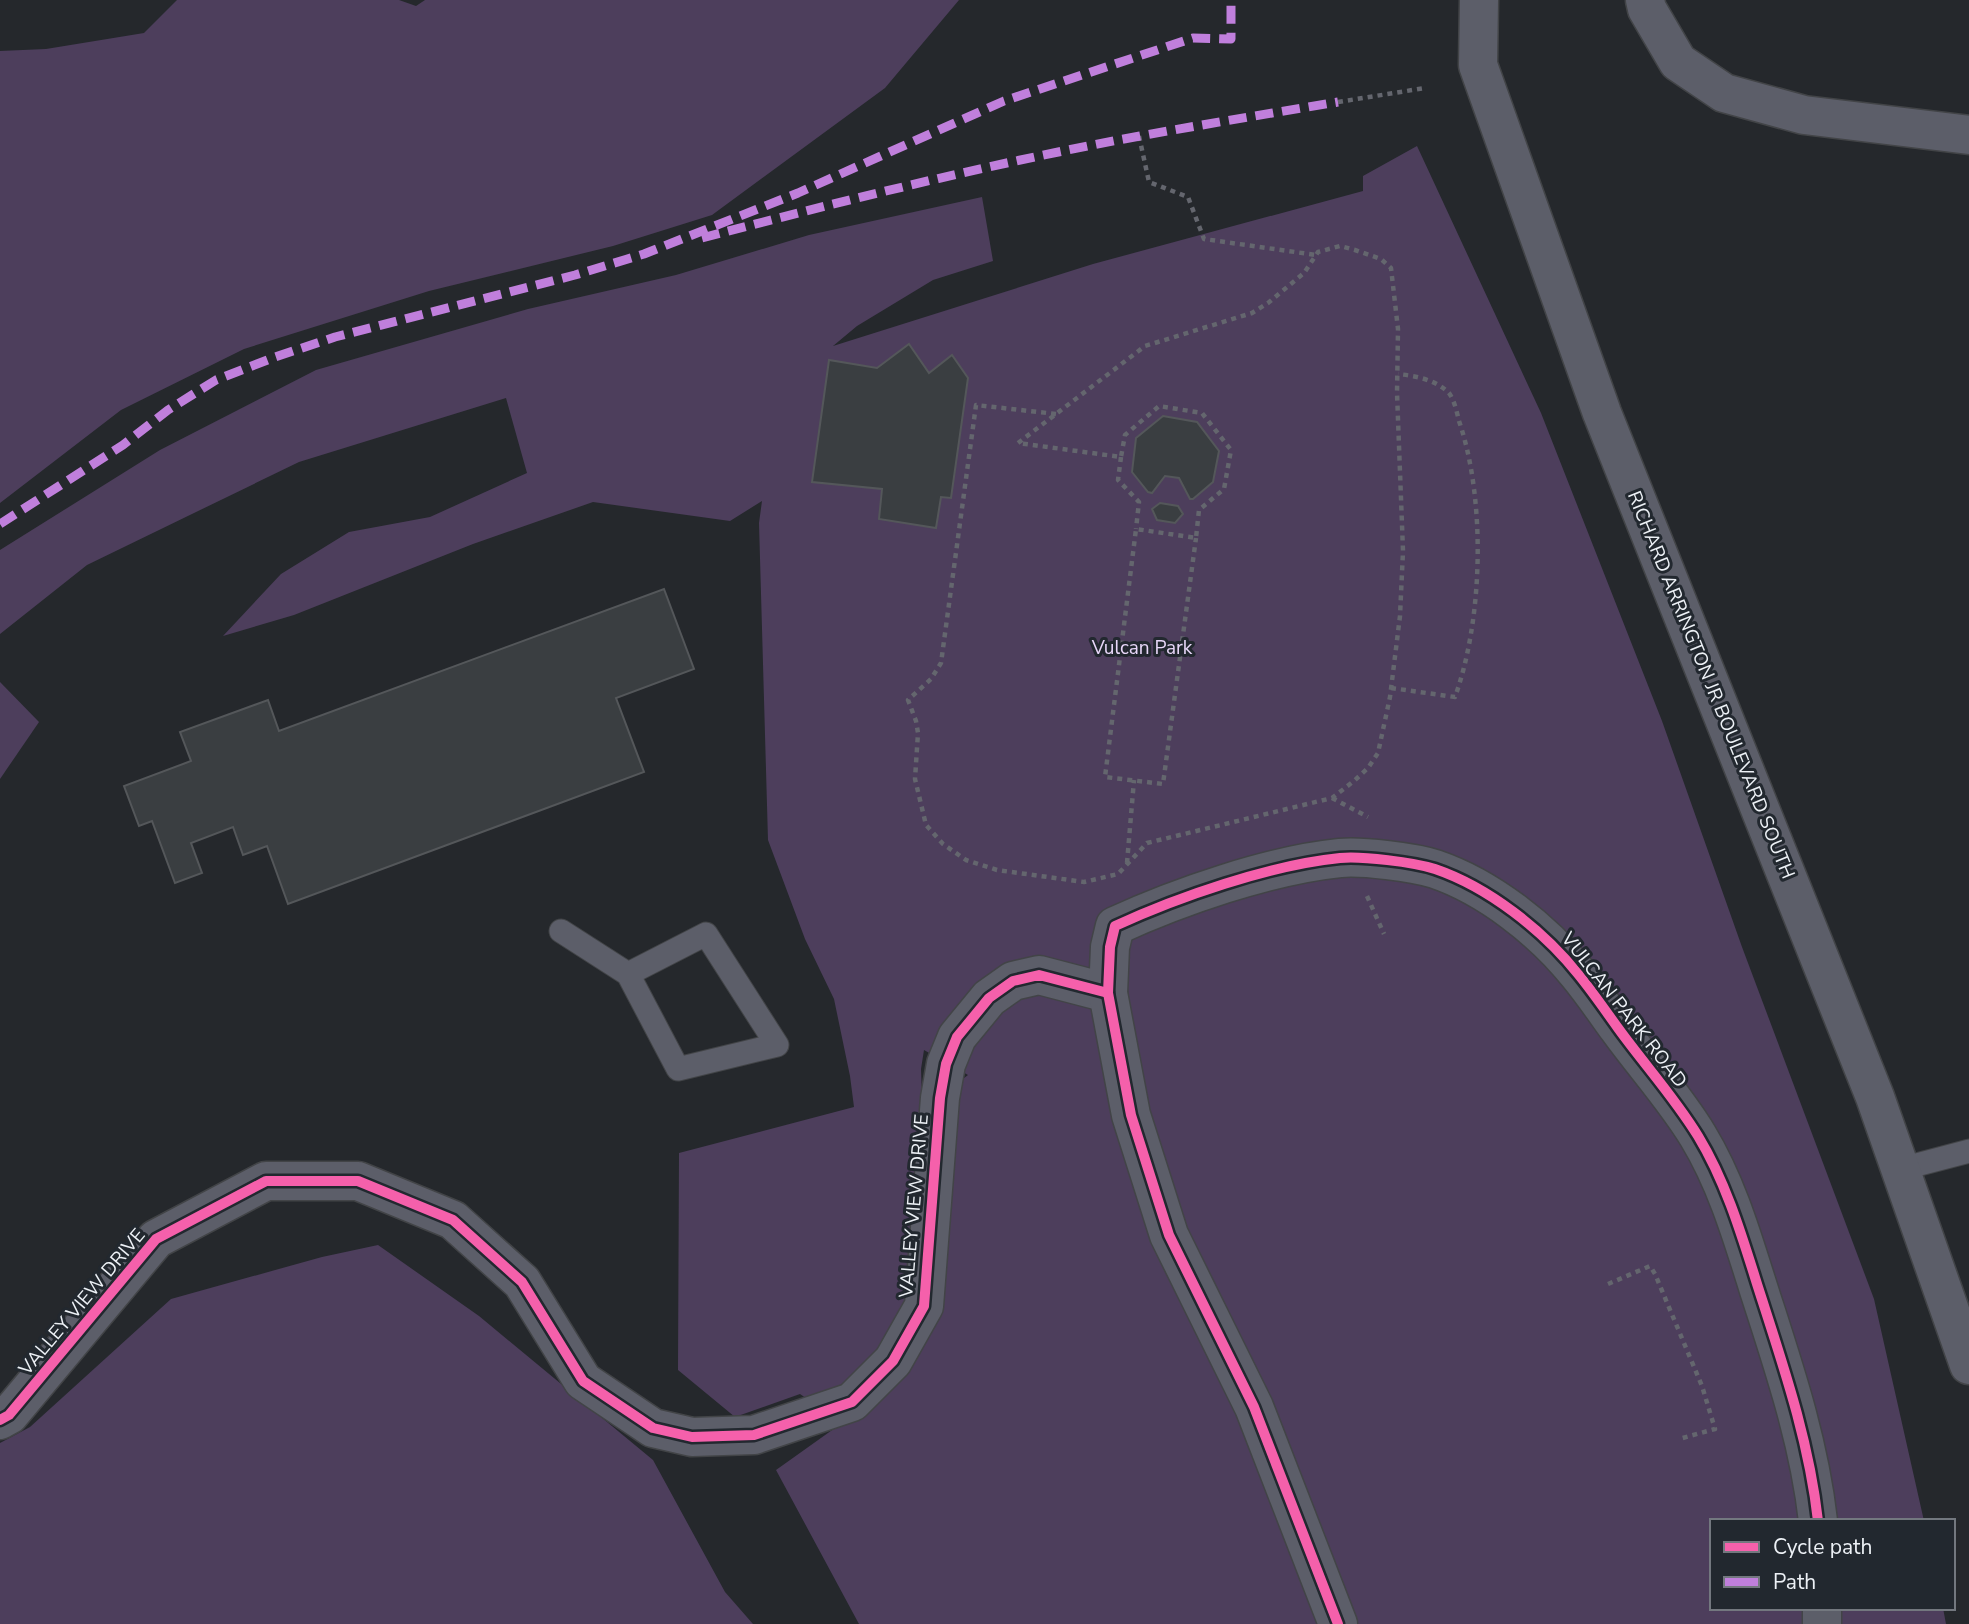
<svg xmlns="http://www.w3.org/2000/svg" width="1969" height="1624" font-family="'Nunito Sans',sans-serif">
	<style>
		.green { fill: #4d3e5c; fill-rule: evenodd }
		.building { fill: #3a3e41; stroke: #54575a; stroke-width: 2 }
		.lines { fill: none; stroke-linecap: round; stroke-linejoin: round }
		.service-casing { stroke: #424447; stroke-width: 25 }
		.minor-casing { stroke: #424447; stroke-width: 41 }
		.tertiary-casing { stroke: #424447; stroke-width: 41 }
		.path { stroke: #64666e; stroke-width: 4.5; stroke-dasharray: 5 5; stroke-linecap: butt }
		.service { stroke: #5c5e69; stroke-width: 23 }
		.minor { stroke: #5c5e69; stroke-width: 38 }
		.tertiary { stroke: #5c5e69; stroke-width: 38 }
		.quiet { stroke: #c07fdc; stroke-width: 9; stroke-dasharray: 18 9; stroke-linecap: butt }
		.cycleway-casing { stroke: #22282f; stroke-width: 15 }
		.cycleway { stroke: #f560ab; stroke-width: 10 }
		.labels { text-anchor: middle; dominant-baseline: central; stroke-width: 6; stroke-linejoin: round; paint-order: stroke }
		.park-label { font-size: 19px; fill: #e8d7f9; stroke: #22282f }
		.street-label { font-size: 19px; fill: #edf1f6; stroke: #22282f }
	</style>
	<rect width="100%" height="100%" fill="#25282c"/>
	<g class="green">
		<path d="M177,0H399L416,6L425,0H959L885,88L712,215L613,246L429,291L244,349L121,410L0,503V51L46,49L144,33Z"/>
		<path d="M1417,146L1541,413L1662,721L1742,947L1874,1299L1924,1521H1712V1608H1943L1946,1624H859L776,1470L842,1423L800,1394L735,1417L678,1370L679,1153L854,1107L850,1076L834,999L805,939L768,840L759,523L762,501L730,521L593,502L473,544L294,615L223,636L281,574L349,532L430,517L527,473L506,398L299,462L87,565L0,634V550L160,450L316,370L528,309L676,275L809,235L982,197L993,261L933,280L857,326L833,346L1093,264L1363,191V176ZM924,1050L968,1075L955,1085L923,1128L921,1069Z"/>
		<path d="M0,682L39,722L0,779Z"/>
		<path d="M378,1245L479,1316L653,1460L725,1592L753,1624H0V1443L30,1427L171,1299L322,1257Z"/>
	</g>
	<g class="building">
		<path d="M909,344L929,373L952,355L968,378L951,498L941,497L936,528L879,519L882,489L812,482L829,360L877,368Z"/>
		<path d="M1163,416L1197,422L1219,451L1213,482L1193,499H1190L1179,478L1165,476L1152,493L1148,492L1132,472L1136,438Z"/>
		<path d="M1160,503L1178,506L1183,514L1175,523L1157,520L1152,509Z"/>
		<path d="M664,589L694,669L616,698L644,772L288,904L267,846L243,855L233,827L191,843L202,873L175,883L152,821L139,826L124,786L191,761L180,732L268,700L279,731Z"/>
	</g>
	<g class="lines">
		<defs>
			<g id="service">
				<path d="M561,931L628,974L678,1069L777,1045L706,934L628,974"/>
				<path d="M1901,1169L1969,1151"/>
			</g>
			<g id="minor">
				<path d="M1645,0L1647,9L1678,62L1724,93L1804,115L1969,135"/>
				<path d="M0,1420L9,1415L156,1239L266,1181H358L453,1220L522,1282L583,1381L653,1428L692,1437L754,1435L852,1402L893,1361L924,1306L940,1098L946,1064L957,1037L989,998L1013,981L1039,975L1108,993"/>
				<path d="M1822,1608V1624"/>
				<path d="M1338,1624L1254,1407L1169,1235L1131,1115L1108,993L1110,947L1115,926C1178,897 1270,865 1340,858C1362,856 1413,862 1435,869C1488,887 1543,930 1578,974C1592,991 1605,1010 1618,1028C1644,1064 1675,1098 1698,1136C1726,1182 1742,1236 1758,1287C1783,1365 1809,1440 1818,1521"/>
			</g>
			<path id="tertiary" d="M1479,0L1478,65L1602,413L1875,1097L1969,1365"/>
		</defs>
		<use href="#service" class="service-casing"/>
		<use href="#minor" class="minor-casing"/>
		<use href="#tertiary" class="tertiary-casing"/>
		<g class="path">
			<path d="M1338,102L1425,88"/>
			<path d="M1139,136L1149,182L1188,197L1204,239L1316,255"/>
			<path d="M1056,414L976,405L941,663L931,679L908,700L916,721L918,733L915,779L926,825L943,844L966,860L997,870L1084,882L1118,874L1147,843L1332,798L1354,781L1368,768L1378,753L1390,697L1400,616L1403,551L1397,393L1398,329L1391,268L1381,259L1355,250L1340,246L1318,252L1304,273L1268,303L1252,313L1145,346L1018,443L1121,457L1125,435L1159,406L1202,413L1231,450L1224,489L1199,510L1196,538L1136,529L1105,777L1163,784L1196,538"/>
			<path d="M1121,457L1118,480L1139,502L1136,529"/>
			<path d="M1391,688L1455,697C1483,619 1486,500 1459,421C1457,413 1454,398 1448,392C1434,379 1415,376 1398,374"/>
			<path d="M1332,798L1368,817"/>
			<path d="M1127,863L1134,780"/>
			<path d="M1367,896L1384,934"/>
			<path d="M1608,1284L1650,1266L1655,1274L1702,1386L1715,1429L1679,1439"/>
		</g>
		<use href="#service" class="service"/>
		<use href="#minor" class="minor"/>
		<use href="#tertiary" class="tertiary"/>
		<g class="quiet">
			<path d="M702,238C846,200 993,163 1140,136C1206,124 1272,113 1338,102"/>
			<path d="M0,524L123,445L168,410L216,380L275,357L335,337L575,275L644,254L798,193L1004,101L1193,38L1231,39V0"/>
		</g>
		<defs>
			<g id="cycleway">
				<path d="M0,1420L9,1415L156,1239L266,1181H358L453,1220L522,1282L583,1381L653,1428L692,1437L754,1435L852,1402L893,1361L924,1306L940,1098L946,1064L957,1037L989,998L1013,981L1039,975L1108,993"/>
				<path d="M1338,1624L1254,1407L1169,1235L1131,1115L1108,993L1110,947L1115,926C1178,897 1270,865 1340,858C1362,856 1413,862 1435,869C1488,887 1543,930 1578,974C1592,991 1605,1010 1618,1028C1644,1064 1675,1098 1698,1136C1726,1182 1742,1236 1758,1287C1783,1365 1809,1440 1818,1521"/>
			</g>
		</defs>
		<use href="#cycleway" class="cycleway-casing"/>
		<use href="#cycleway" class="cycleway"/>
	</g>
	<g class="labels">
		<g class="park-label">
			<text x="1142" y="648">Vulcan Park</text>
		</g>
		<g class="street-label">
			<text transform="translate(1711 685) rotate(68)">RICHARD ARRINGTON JR BOULEVARD SOUTH</text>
			<text transform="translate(1624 1010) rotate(52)">VULCAN PARK ROAD</text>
			<text transform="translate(914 1206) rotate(-85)">VALLEY VIEW DRIVE</text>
			<text transform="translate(82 1302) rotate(-50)">VALLEY VIEW DRIVE</text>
		</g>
	</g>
	<rect x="1710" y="1519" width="245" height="91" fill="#22282f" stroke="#73787f" stroke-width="2"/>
	<rect x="1724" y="1542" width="35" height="10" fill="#f560ab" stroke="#73787f" stroke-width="2"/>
	<text x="1773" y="1554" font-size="21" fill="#edf1f6">Cycle path</text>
	<rect x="1724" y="1577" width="35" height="10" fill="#c07fdc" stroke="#73787f" stroke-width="2"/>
	<text x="1773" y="1589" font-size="21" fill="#edf1f6">Path</text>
</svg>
